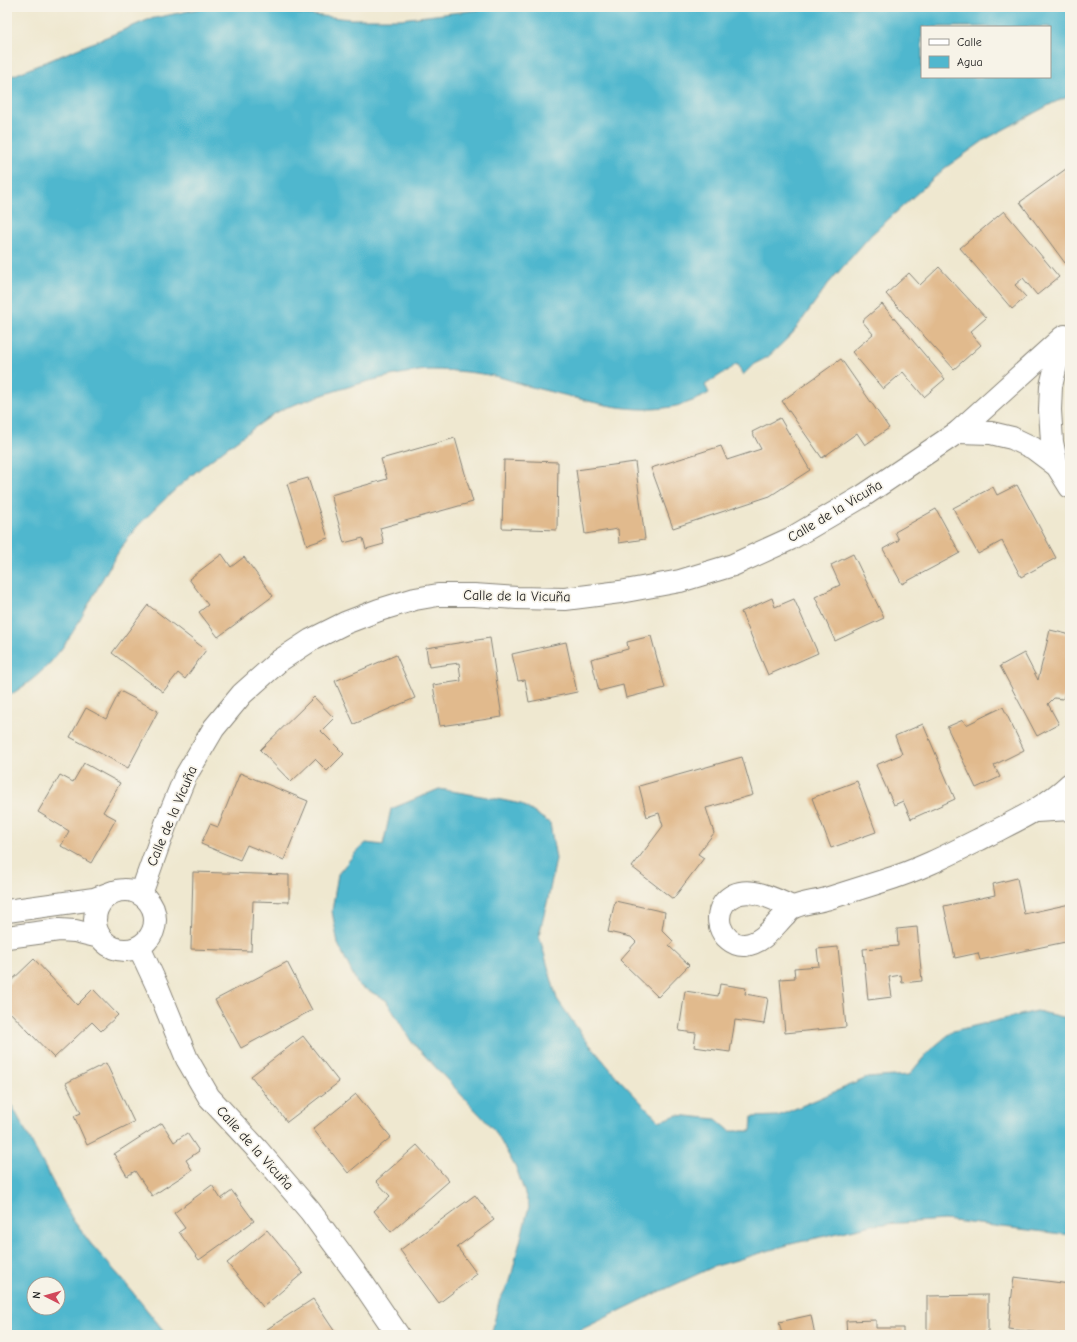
<svg xmlns="http://www.w3.org/2000/svg" width="1077" height="1342" font-family="'Comic Neue',sans-serif">
	<style>
		.water { fill: #50b7ce; stroke: #366a75; fill-rule: evenodd }
		.building { fill: #e1ba8d }
		.lines { fill: none; stroke-linecap: round; stroke-linejoin: round }
		.street-casing { stroke: #868276; stroke-width: 24 }
		.street { stroke: #fff; stroke-width: 22 }
		.labels { text-anchor: middle; dominant-baseline: central; stroke-width: 3.5; stroke-linejoin: round; paint-order: stroke }
		.street-label { font-size: 14px; fill: #1c1c1c; stroke: #f7f3e8 }
	</style>
	<rect width="100%" height="100%" fill="#f7f3e8"/>
	<filter id="ink" filterUnits="userSpaceOnUse"><feTurbulence type="fractalNoise" baseFrequency=".025" numOctaves="2"/><feDisplacementMap in="SourceGraphic" scale="8" xChannelSelector="R" yChannelSelector="G"/><feConvolveMatrix kernelMatrix="1 2 1 2 8 2 1 2 1" color-interpolation-filters="sRGB"/></filter>
	<filter id="wash" filterUnits="userSpaceOnUse"><feTurbulence type="fractalNoise" baseFrequency=".012" numOctaves="4" result="noise"/><feDisplacementMap in="SourceGraphic" scale="16" xChannelSelector="R" yChannelSelector="G"/><feGaussianBlur stdDeviation="0.9" result="paint"/><feColorMatrix in="noise" values="0 0 0 0 0 0 0 0 0 0 0 0 0 0 0 0 0 1.4 0 .05"/><feComposite in="paint" operator="in"/></filter>
	<g filter="url(#wash)">
		<rect width="100%" height="100%" fill="#efe8d0"/>
		<g class="water">
			<path d="M207,7H236L350,19H401L503,7H1070V96L1053,103L986,139L945,168L871,235L828,284L792,334L768,357L754,364L743,375L737,364L705,385L709,393C669,417 622,410 580,399C561,394 542,390 524,385C517,383 510,380 503,378C483,373 453,370 431,370C419,370 407,373 395,375C357,383 321,395 285,408L274,414C231,444 189,474 153,511C146,518 138,525 132,533C100,573 84,625 50,663C37,677 23,687 7,697V78L150,19ZM922,27H1050V77H922Z"/>
			<path d="M439,789L487,797L521,804L550,823L556,859L548,899L539,935L557,999L585,1039L616,1076L659,1121L677,1115L716,1119L730,1131H751L752,1117L778,1116L867,1078L909,1075L929,1051L953,1031L1037,1011L1070,1019V1235L944,1220L872,1225L791,1244L713,1267L644,1299L570,1335H494L492,1332L499,1301L510,1281L529,1206L517,1170L495,1131L411,1041L386,1000L358,985L338,944L332,911L338,874L356,852L366,843L383,845L391,809Z"/>
			<path d="M7,1096L73,1220L91,1244L122,1279L167,1335H7ZM34,1284H58V1308H34Z"/>
		</g>
		<g id="blocks">
			<g class="building">
				<path d="M1070,166V260L1065,263L1020,202Z"/>
				<path d="M1004,211L1059,277L1037,295L1023,278L1015,285L1026,297L1012,309L960,248Z"/>
				<path d="M939,267L986,318L970,332L981,345L954,369L886,294L909,273L920,285Z"/>
				<path d="M882,304L945,379L924,397L903,372L883,389L852,352L873,334L862,321Z"/>
				<path d="M841,359L889,428L865,445L857,433L822,458L782,401Z"/>
				<path d="M780,418L810,470L770,496L673,528L651,468L721,446L727,460L761,449L752,432Z"/>
				<path d="M455,438L473,502L380,528L384,544L366,549L363,538L344,543L331,495L387,479L381,459Z"/>
				<path d="M504,460L558,462L557,530L502,528Z"/>
				<path d="M635,462L645,539L619,543L618,529L585,534L576,470Z"/>
				<path d="M308,478L328,538L307,545L287,484Z"/>
				<path d="M1017,485L1056,558L1021,577L1002,541L978,554L953,508L993,487L997,495Z"/>
				<path d="M936,509L960,553L902,584L883,549L899,540L895,532Z"/>
				<path d="M222,554L231,567L244,557L273,596L218,637L199,612L208,605L189,579Z"/>
				<path d="M853,554L884,618L835,641L815,597L840,585L831,565Z"/>
				<path d="M772,598L775,607L794,599L818,653L768,675L741,612Z"/>
				<path d="M148,605L206,650L185,679L178,673L163,692L112,653Z"/>
				<path d="M1050,630L1067,634L1070,645V676L1063,699L1054,698L1048,704L1059,724L1037,736L1000,666L1024,653L1038,680Z"/>
				<path d="M651,636L665,688L626,698L623,685L599,691L591,659L628,649L627,642Z"/>
				<path d="M490,638L502,717L440,726L433,685L461,681L459,663L429,667L426,648Z"/>
				<path d="M566,642L577,692L529,702L525,680L518,681L512,654Z"/>
				<path d="M396,655L415,698L354,724L335,681Z"/>
				<path d="M120,691L158,711L128,768L70,737L86,708L106,719Z"/>
				<path d="M314,697L334,718L321,731L344,754L327,771L315,759L291,782L260,750Z"/>
				<path d="M1003,707L1024,750L994,765L1000,777L976,788L947,727L963,720L966,725Z"/>
				<path d="M923,724L955,799L911,819L903,801L894,805L876,765L902,754L895,736Z"/>
				<path d="M742,757L753,795L706,808L714,833L698,854L704,858L673,899L632,867L663,826L659,813L647,817L639,786Z"/>
				<path d="M84,763L120,783L103,812L116,819L91,863L61,846L69,831L38,812L60,775L73,782Z"/>
				<path d="M240,773L308,801L284,860L247,845L240,860L201,844L210,824L218,827Z"/>
				<path d="M857,781L876,832L831,848L812,798Z"/>
				<path d="M193,872L289,875V902L253,901L251,951L191,949Z"/>
				<path d="M1017,878L1024,914L1070,904V941L980,960L978,953L955,958L944,906L995,895L993,884Z"/>
				<path d="M615,901L665,912L662,930L673,941L669,946L689,965L658,997L620,960L636,942L631,937L608,932Z"/>
				<path d="M917,927L922,981L902,983L901,975L889,977L892,997L868,1000L863,949L898,946L897,929Z"/>
				<path d="M838,947L846,1027L785,1033L780,979L795,978L794,968L819,966L817,949Z"/>
				<path d="M34,959L77,1005L93,989L118,1015L101,1031L92,1022L54,1058L7,1009V985Z"/>
				<path d="M287,962L312,1010L241,1048L215,1000Z"/>
				<path d="M720,984L746,988L745,994L768,998L764,1024L735,1020L730,1052L694,1047L696,1033L679,1031L685,991L718,996Z"/>
				<path d="M303,1036L339,1082L287,1122L251,1076Z"/>
				<path d="M106,1063L134,1122L87,1145L74,1116L81,1113L66,1083Z"/>
				<path d="M356,1094L391,1137L348,1173L313,1129Z"/>
				<path d="M162,1123L174,1142L187,1133L199,1151L186,1160L192,1170L152,1196L135,1171L127,1176L114,1154Z"/>
				<path d="M417,1145L449,1181L391,1232L374,1211L390,1196L376,1181Z"/>
				<path d="M212,1185L221,1199L232,1191L254,1221L199,1260L179,1232L185,1228L174,1213Z"/>
				<path d="M475,1195L494,1220L457,1247L477,1274L439,1303L400,1250Z"/>
				<path d="M267,1230L303,1273L263,1307L227,1263Z"/>
				<path d="M1014,1277L1070,1284V1335H1050V1334L1008,1329Z"/>
				<path d="M988,1295V1335H927V1296Z"/>
				<path d="M313,1299L337,1335H258Z"/>
				<path d="M811,1315L815,1335H782L779,1322Z"/>
				<path d="M876,1320V1328H903V1335H847L846,1321Z"/>
			</g>
		</g>
	</g>
	<g filter="url(#ink)">
		<use href="#blocks" fill-opacity="0" stroke="#868276" stroke-width="1"/>
		<g class="lines">
			<defs>
				<g id="street">
					<path d="M958,432L991,433L1012,438L1033,448L1057,466L1070,487"/>
					<path d="M1057,466L1052,442L1050,410L1051,386L1058,357L1065,336"/>
					<path d="M1036,811L1070,809"/>
					<circle cx="125" cy="920" r="30"/>
					<path d="M141,894L167,821L185,777L214,728L242,694L279,661L311,640L345,623L379,610L415,599L438,595H474L517,598L565,599L620,592L680,581L733,565L790,539L863,496L958,432L1063,337"/>
					<path d="M792,907C772,898 742,881 724,903C719,910 718,918 720,926C723,936 733,946 745,945C763,943 773,927 785,915C787,912 790,908 794,907C803,903 815,902 826,899C845,893 864,887 883,881C920,870 954,852 988,835C1017,820 1046,807 1070,784"/>
					<path d="M7,911L94,899L113,892"/>
					<path d="M7,937L59,930L75,931L100,937"/>
					<path d="M139,947L158,988L187,1059L209,1097L257,1149L310,1211L362,1282L398,1335"/>
				</g>
			</defs>
			<use href="#street" class="street-casing"/>
			<use href="#street" class="street"/>
		</g>
	</g>
	<g class="labels">
		<g class="street-label">
			<text transform="translate(835 511) rotate(-31)">Calle de la Vicuña</text>
			<text transform="translate(517 596) rotate(1)">Calle de la Vicuña</text>
			<text transform="translate(172 816) rotate(-67)">Calle de la Vicuña</text>
			<text transform="translate(255 1148) rotate(48)">Calle de la Vicuña</text>
		</g>
	</g>
	<rect width="1077" height="1342" fill="none" stroke="#f7f3e8" stroke-width="24"/>
	<rect x="921" y="26" width="130" height="52" fill="#f7f3e8" stroke="#9f9d96"/>
	<rect x="929" y="39" width="20" height="6" fill="#ffffff" stroke="#9f9d96"/>
	<text x="957" y="46" font-size="12" fill="#1c1c1c">Calle</text>
	<rect x="929" y="56" width="20" height="12" fill="#50b7ce" stroke="#9f9d96"/>
	<text x="957" y="66" font-size="12" fill="#1c1c1c">Agua</text>
	<g transform="translate(46 1296) rotate(276)"><circle r="19" fill="#f7f3e8" stroke="#9f9d96"/>
	<path d="M0-3L7 15L0 10L-7 15Z" fill="#d1495b"/>
	<text y="-6" font-size="11" font-weight="bold" text-anchor="middle" fill="#1c1c1c">N</text>
	</g>
</svg>
